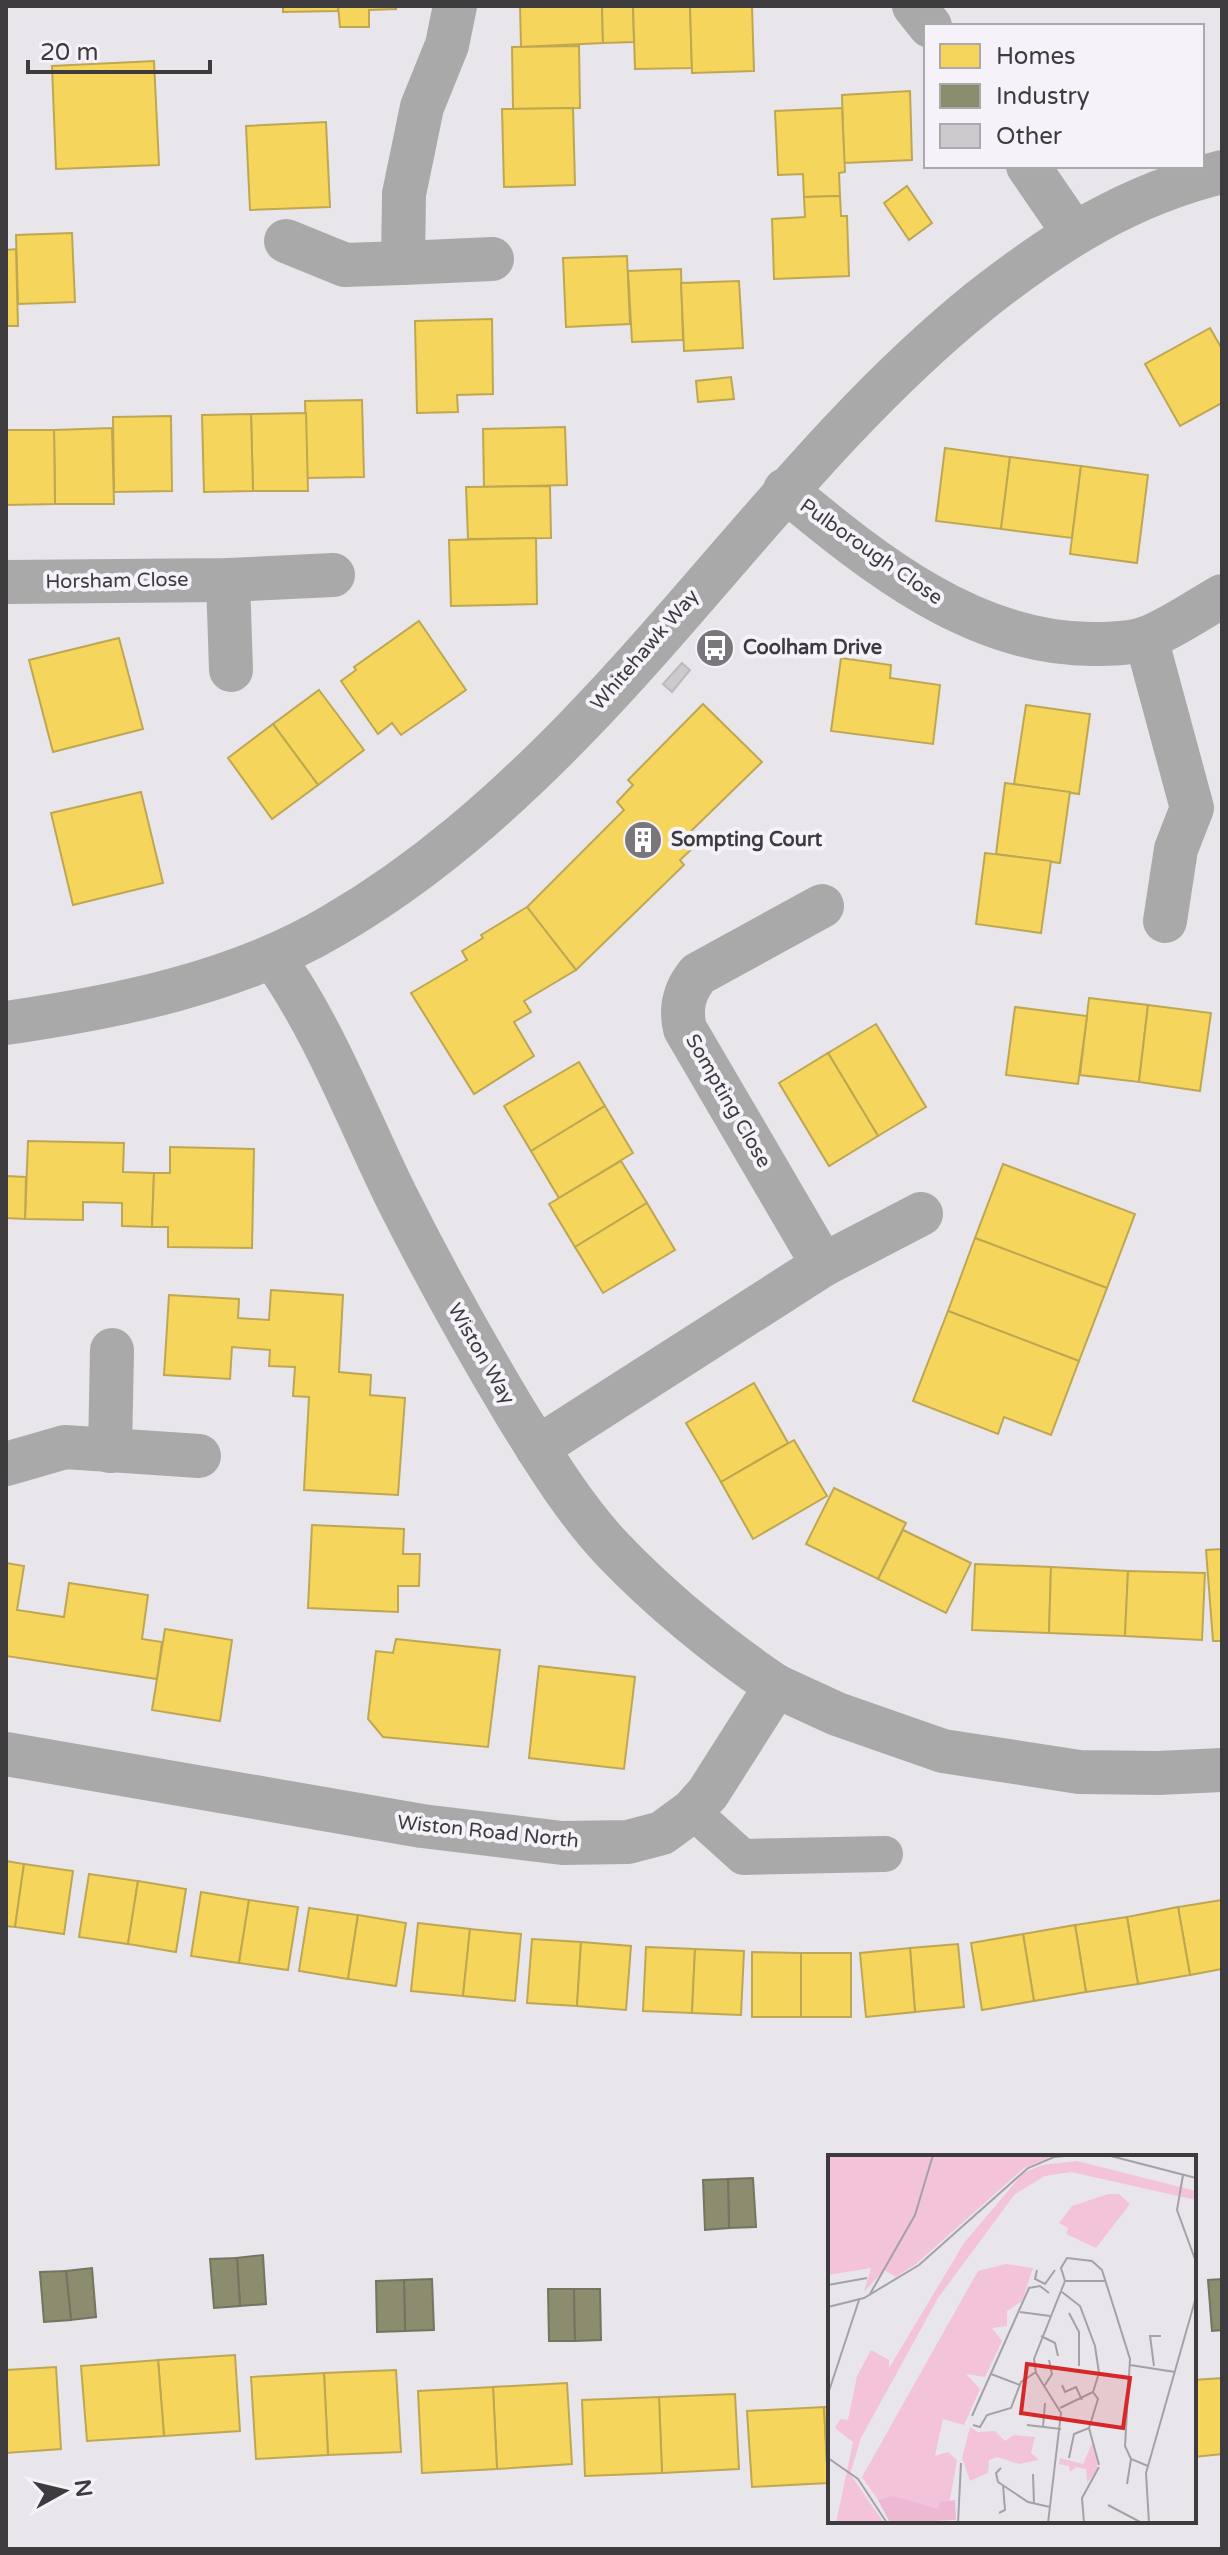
<svg xmlns="http://www.w3.org/2000/svg" width="1228" height="2555" font-family="'Varela Round',sans-serif">
	<style>
		.homes { fill: #f6d55c; stroke: #bea753; stroke-width: 2 }
		.industry { fill: #8c8c6e; stroke: #747460; stroke-width: 2 }
		.building { fill: #cdcace; stroke: #bcbabd; stroke-width: 2 }
		.lines { fill: none; stroke-linecap: round; stroke-linejoin: round }
		.lane { stroke: #a9a9aa; stroke-width: 36 }
		.street { stroke: #a9a9aa; stroke-width: 44 }
		.labels { text-anchor: middle; dominant-baseline: central; stroke-width: 8; stroke-linejoin: round; paint-order: stroke }
		.street-label { font-size: 20px; fill: #3d3b3e; stroke: #f6f2f9 }
		.poi-label { font-size: 20px; font-weight: bold; fill: #3d3b3e; stroke: #f6f2f9; text-anchor: start }
		.inset-road { fill: none; stroke: #a4a2a6; stroke-width: 2 }
		.view { fill: #d62828; fill-opacity: 0.15; stroke: #d62828; stroke-width: 4 }
		.inset-edge { fill: none; stroke: #3d3b3e; stroke-width: 4 }
	</style>
	<rect width="100%" height="100%" fill="#e9e6eb"/>
	<g class="homes">
		<path d="M283,6H338V11L283,12Z"/>
		<path d="M338,6H396V9L369,10V27H340Z"/>
		<path d="M520,6H602L603,43L521,47Z"/>
		<path d="M602,6H633L634,42L603,43Z"/>
		<path d="M633,6H690L692,68L635,69Z"/>
		<path d="M752,6L754,71L692,73L690,7Z"/>
		<path d="M579,46L580,108L513,109L512,47Z"/>
		<path d="M154,61L159,165L56,169L52,66Z"/>
		<path d="M910,91L912,160L844,163L842,95Z"/>
		<path d="M573,108L575,185L504,187L502,109Z"/>
		<path d="M842,108L845,172L839,173L840,196L804,197L803,174L778,175L775,111Z"/>
		<path d="M326,122L330,207L250,210L246,126Z"/>
		<path d="M907,186L932,223L909,240L884,203Z"/>
		<path d="M840,196L841,216H847L849,276L774,279L772,219L805,217L804,197Z"/>
		<path d="M72,233L75,302L18,304L16,235Z"/>
		<path d="M16,249L18,326H6V250Z"/>
		<path d="M627,256L630,324L566,327L563,258Z"/>
		<path d="M681,269L683,340L632,342L628,271Z"/>
		<path d="M739,281L743,348L684,351L681,283Z"/>
		<path d="M492,319L493,394L457,395L458,412L417,413L415,321Z"/>
		<path d="M1210,328L1222,349V403L1180,426L1145,364Z"/>
		<path d="M731,377L734,399L698,402L696,381Z"/>
		<path d="M362,400L364,477L307,478L305,401Z"/>
		<path d="M306,413L308,491H253L251,414Z"/>
		<path d="M251,414L253,491L204,492L202,415Z"/>
		<path d="M171,416L172,491L114,492L113,417Z"/>
		<path d="M565,427L567,485L484,487L483,429Z"/>
		<path d="M112,428L114,504H55L54,430Z"/>
		<path d="M6,430H54L55,504L6,505Z"/>
		<path d="M945,448L1010,457L1001,529L936,521Z"/>
		<path d="M1010,457L1081,466L1072,538L1001,529Z"/>
		<path d="M1081,466L1148,475L1137,563L1070,554Z"/>
		<path d="M550,486L551,538L468,539L466,487Z"/>
		<path d="M536,538L537,604L451,606L449,540Z"/>
		<path d="M419,621L466,690L401,735L392,723L378,734L341,681L356,670L354,667Z"/>
		<path d="M119,638L143,729L53,752L29,660Z"/>
		<path d="M841,658L891,665L890,678L940,685L933,744L831,731Z"/>
		<path d="M319,690L364,750L318,785L273,724Z"/>
		<path d="M703,704L762,762L687,835L696,845L680,860L684,865L576,970L527,907L624,810L617,802L633,785L628,780Z"/>
		<path d="M1026,705L1090,714L1079,794L1014,784Z"/>
		<path d="M273,724L318,785L272,819L228,758Z"/>
		<path d="M1005,783L1070,792L1060,863L996,854Z"/>
		<path d="M141,792L163,883L73,905L51,813Z"/>
		<path d="M985,853L1051,861L1041,933L976,924Z"/>
		<path d="M527,907L576,970L524,1001L531,1012L514,1022L534,1056L474,1094L411,993L467,960L462,951L483,938L481,935Z"/>
		<path d="M1089,998L1148,1005L1139,1082L1080,1075Z"/>
		<path d="M1148,1005L1211,1013L1200,1091L1139,1082Z"/>
		<path d="M1015,1007L1087,1016L1078,1084L1006,1075Z"/>
		<path d="M876,1024L926,1107L878,1136L828,1053Z"/>
		<path d="M828,1053L878,1136L829,1166L779,1083Z"/>
		<path d="M579,1062L605,1106L531,1151L504,1106Z"/>
		<path d="M605,1106L633,1153L559,1198L531,1151Z"/>
		<path d="M28,1141L124,1143L123,1172L154,1173L152,1227L122,1226V1203L83,1202V1220L25,1219Z"/>
		<path d="M170,1147L254,1149L252,1248L168,1247V1227H152L154,1173H170Z"/>
		<path d="M621,1161L647,1203L575,1247L549,1204Z"/>
		<path d="M1003,1164L1135,1214L1107,1288L975,1238Z"/>
		<path d="M6,1176L26,1177L25,1219L6,1218Z"/>
		<path d="M647,1203L675,1250L603,1293L575,1247Z"/>
		<path d="M975,1238L1107,1288L1079,1361L948,1311Z"/>
		<path d="M271,1290L343,1295L339,1372L371,1375L370,1395L405,1398L398,1495L304,1490L309,1397L293,1396L295,1367L269,1366L270,1350L232,1347L230,1379L164,1375L169,1295L239,1299L238,1318L269,1320Z"/>
		<path d="M948,1311L1079,1361L1051,1435L1004,1417L998,1434L913,1401Z"/>
		<path d="M754,1383L788,1443L721,1482L686,1423Z"/>
		<path d="M794,1440L827,1496L753,1539L721,1482Z"/>
		<path d="M834,1488L906,1523L878,1579L806,1544Z"/>
		<path d="M312,1525L404,1529L403,1554H420L419,1586H398V1612L308,1608Z"/>
		<path d="M903,1530L971,1563L946,1613L878,1579Z"/>
		<path d="M1222,1549V1641H1213L1206,1550Z"/>
		<path d="M6,1563L24,1566L17,1610L64,1617L69,1583L148,1595L142,1639L162,1642L157,1679L6,1656Z"/>
		<path d="M975,1564L1051,1567L1049,1633L972,1630Z"/>
		<path d="M1051,1567L1128,1571L1125,1636L1049,1633Z"/>
		<path d="M1128,1571L1205,1573L1202,1640L1125,1636Z"/>
		<path d="M165,1629L232,1640L220,1721L152,1710Z"/>
		<path d="M396,1639L500,1650L488,1747L383,1737L368,1719L376,1651L393,1653Z"/>
		<path d="M539,1666L635,1677L624,1769L529,1758Z"/>
		<path d="M6,1861L24,1864L15,1927L6,1926Z"/>
		<path d="M24,1864L73,1871L64,1934L15,1927Z"/>
		<path d="M89,1874L138,1881L128,1944L79,1937Z"/>
		<path d="M138,1881L186,1889L176,1952L128,1944Z"/>
		<path d="M201,1892L249,1900L239,1963L191,1956Z"/>
		<path d="M249,1900L298,1907L288,1970L239,1963Z"/>
		<path d="M1222,1900V1969L1190,1975L1178,1907Z"/>
		<path d="M1178,1907L1190,1975L1138,1984L1127,1917Z"/>
		<path d="M309,1908L358,1915L348,1979L299,1971Z"/>
		<path d="M358,1915L406,1923L396,1986L348,1979Z"/>
		<path d="M1127,1917L1138,1984L1086,1992L1075,1925Z"/>
		<path d="M418,1923L470,1929L463,1996L411,1991Z"/>
		<path d="M1075,1925L1086,1992L1034,2001L1023,1934Z"/>
		<path d="M470,1929L521,1934L515,2001L463,1996Z"/>
		<path d="M1023,1934L1034,2001L982,2010L971,1943Z"/>
		<path d="M532,1939L581,1942L577,2006L527,2003Z"/>
		<path d="M581,1942L631,1946L626,2010L577,2006Z"/>
		<path d="M958,1944L964,2007L915,2012L910,1948Z"/>
		<path d="M646,1947L695,1949L692,2013L643,2011Z"/>
		<path d="M910,1948L915,2012L866,2017L860,1953Z"/>
		<path d="M695,1949L744,1951L741,2015L692,2013Z"/>
		<path d="M752,1952L801,1953V2017H752Z"/>
		<rect x="801" y="1953" width="50" height="64"/>
		<path d="M235,2355L240,2431L164,2436L158,2360Z"/>
		<path d="M158,2360L164,2436L87,2441L81,2366Z"/>
		<path d="M56,2367L61,2449L6,2453V2370Z"/>
		<path d="M396,2370L401,2452L328,2455L324,2373Z"/>
		<path d="M324,2373L328,2455L256,2459L251,2377Z"/>
		<path d="M1222,2378V2454L1194,2457V2380Z"/>
		<path d="M567,2383L572,2464L497,2469L493,2387Z"/>
		<path d="M493,2387L497,2469L422,2473L418,2391Z"/>
		<path d="M735,2394L739,2469L662,2473L659,2397Z"/>
		<path d="M659,2397L662,2473L585,2476L582,2400Z"/>
		<path d="M824,2407L828,2483L752,2487L747,2411Z"/>
		<path d="M824,2407H830V2483H828Z"/>
	</g>
	<g class="industry">
		<path d="M753,2178L756,2227L729,2228L728,2179Z"/>
		<path d="M728,2179L729,2228L705,2230L703,2180Z"/>
		<path d="M263,2255L266,2304L240,2306L237,2258Z"/>
		<path d="M237,2258L240,2306L214,2308L210,2259Z"/>
		<path d="M92,2268L96,2317L71,2320L66,2271Z"/>
		<path d="M66,2271L71,2320L44,2322L40,2272Z"/>
		<path d="M432,2279L434,2330L405,2331L404,2280Z"/>
		<path d="M1222,2279V2330L1212,2331L1208,2280Z"/>
		<path d="M404,2280L405,2331L377,2332L376,2281Z"/>
		<path d="M548,2289H574L575,2341H549Z"/>
		<path d="M574,2289H600L601,2340L575,2341Z"/>
	</g>
	<path class="building" d="M682,663L690,670L672,692L663,684Z"/>
	<g class="lines">
		<path class="lane" d="M692,1811L743,1857L885,1854"/>
		<g class="street">
			<path d="M914,6L930,26"/>
			<path d="M1028,166L1074,233"/>
			<path d="M286,241L345,265L403,263L404,194L422,107L447,45L455,6"/>
			<path d="M403,263L492,259"/>
			<path d="M785,490C872,562 973,644 1092,644C1109,644 1130,644 1147,638C1172,628 1198,610 1222,596"/>
			<path d="M228,580L231,670"/>
			<path d="M6,582L228,580L333,575"/>
			<path d="M1146,638L1192,808L1176,849L1165,921"/>
			<path d="M273,957C324,1029 356,1114 395,1194C432,1268 472,1340 515,1412C544,1459 575,1510 613,1550C662,1601 717,1646 776,1686"/>
			<path d="M6,1023C116,1007 237,983 334,925C425,872 503,803 576,728C713,587 827,424 981,300C1056,241 1128,195 1222,172"/>
			<path d="M823,1265L921,1214"/>
			<path d="M537,1448L823,1265L685,1029C680,1008 684,991 698,974L822,906"/>
			<path d="M110,1451L112,1350"/>
			<path d="M6,1464L65,1447L199,1456"/>
			<path d="M6,1754L422,1826L562,1843L628,1842L662,1833L692,1811L708,1793L776,1686L837,1714L943,1751L1079,1772L1158,1773L1222,1770"/>
		</g>
	</g>
	<defs>
		<symbol id="bus-disc" viewBox="-11 -11 22 22"><circle r="9.5" fill="#79777b" stroke="#f6f2f9"/><path d="M-5-6H5V4H4V6H2V4H-2V6H-4V4H-5ZM-3.5-4V0h7V-4ZM-3.5 1.2v1.5H-2V1.2ZM2 1.2v1.5H3.5V1.2Z" fill="#fff"/></symbol>
		<symbol id="building-disc" viewBox="-11 -11 22 22"><circle r="9.5" fill="#79777b" stroke="#f6f2f9"/><path d="M-4-6H4V6H1V3H-1V6H-4ZM-2.5-4.3h1.7v1.8h-1.7ZM.8-4.3h1.7v1.8H.8ZM-2.5-1h1.7V.8h-1.7ZM.8-1h1.7V.8H.8Z" fill="#fff"/></symbol>
	</defs>
	<g fill-rule="evenodd">
		<use href="#bus-disc" x="693" y="626" width="44" height="44"/>
		<use href="#building-disc" x="621" y="818" width="44" height="44"/>
	</g>
	<g class="labels">
		<g class="street-label">
			<text transform="translate(871 552) rotate(35)">Pulborough Close</text>
			<text transform="translate(117 581) rotate(-1)">Horsham Close</text>
			<text transform="translate(645 650) rotate(-49)">Whitehawk Way</text>
			<text transform="translate(728 1101) rotate(60)">Sompting Close</text>
			<text transform="translate(481 1354) rotate(60)">Wiston Way</text>
			<text transform="translate(488 1832) rotate(6)">Wiston Road North</text>
		</g>
		<g class="poi-label">
			<text x="743" y="648">Coolham Drive</text>
			<text x="671" y="840">Sompting Court</text>
		</g>
	</g>
	<g transform="translate(828 2155)">
		<rect width="368" height="368" fill="#e9e6eb"/>
		<path d="M0,0H227L196,13L88,109L68,122L56,115L36,137L43,113L0,120ZM249,6L368,36V45L243,17L217,21L187,39L110,143L33,283L22,319L56,368H8L25,287L7,273L12,264L20,265L29,221L43,195L61,205V213L136,88L195,18L214,10ZM280,39H291L302,49L268,93L238,79L240,73L231,68L244,51ZM178,109L205,113L194,146L179,156V171L164,173L174,186L157,222L138,219L152,234L136,270L115,264L107,301L120,297L129,305L122,344L110,355L65,342L50,345L34,322L150,116ZM142,272L150,277L167,276L177,286L186,280L207,282L203,298L211,305L191,309L169,302L161,305L160,318L142,326L134,303ZM265,286L270,314L259,328L258,314L248,312L242,317L241,311L231,309L232,303L255,309Z" fill="#f2c3d9"/>
		<path d="M65,341L110,354L112,347L127,345L128,365L62,368L50,345Z" fill="#edb8d2"/>
		<path class="inset-road" d="M279,0L368,23M355,20L349,55L368,107M209,115L207,124L217,129L227,115M237,126L233,113L239,103L264,106L274,115L302,204L297,291L303,304L320,311M237,126H278M0,130L39,123M234,137L252,151L267,191L271,218L265,237L270,244L261,273L271,310M42,139L87,60L105,0M0,152L36,143L91,110L200,13L226,2L248,0M192,157L222,161M241,158L251,177V211M213,181L227,188L230,201M302,210L347,217M326,211L322,181H333M163,219L192,230M217,230L224,219L221,205M234,230L237,237L248,232L254,245M0,239L31,145M232,253L265,237M144,261L201,133L212,131L221,138M145,270L152,272L159,260L183,253L193,227L208,217M199,270L233,274M215,272L217,248M0,303L30,324L59,368M241,303L246,279L261,273M173,313L168,318L170,327L200,347L222,352M205,319L206,349M299,329L303,304M280,350L314,368M171,358L177,355L175,330M130,368L133,308M220,368L233,258L208,218L206,204L237,126M256,368L254,343L271,312M321,368L318,318L368,142"/>
		<path class="view" d="M199,209L302,223L295,273L193,258Z"/>
		<rect width="368" height="368" class="inset-edge"/>
	</g>
	<rect width="1228" height="2555" fill="none" stroke="#3d3b3e" stroke-width="16"/>
	<rect x="924" y="24" width="280" height="144" fill="#f6f2f9" stroke="#aca9ae" stroke-width="2"/>
	<rect x="940" y="44" width="40" height="24" fill="#f6d55c" stroke="#aca9ae" stroke-width="2"/>
	<text x="996" y="64" font-size="24" fill="#3d3b3e">Homes</text>
	<rect x="940" y="84" width="40" height="24" fill="#8c8c6e" stroke="#aca9ae" stroke-width="2"/>
	<text x="996" y="104" font-size="24" fill="#3d3b3e">Industry</text>
	<rect x="940" y="124" width="40" height="24" fill="#cdcace" stroke="#aca9ae" stroke-width="2"/>
	<text x="996" y="144" font-size="24" fill="#3d3b3e">Other</text>
	<g transform="translate(64 2491) rotate(82)" stroke="#f6f2f9" stroke-width="6" paint-order="stroke">
	<path d="M0-6L14 30L0 20L-14 30Z" fill="#3d3b3e"/>
	<text y="-12" font-size="22" font-weight="bold" text-anchor="middle" fill="#3d3b3e">N</text>
	</g>
	<path d="M28 60v12h182v-12" fill="none" stroke="#3d3b3e" stroke-width="4"/>
	<text x="40" y="60" font-size="24" fill="#3d3b3e" stroke="#f6f2f9" stroke-width="6" paint-order="stroke">20 m</text>
</svg>
